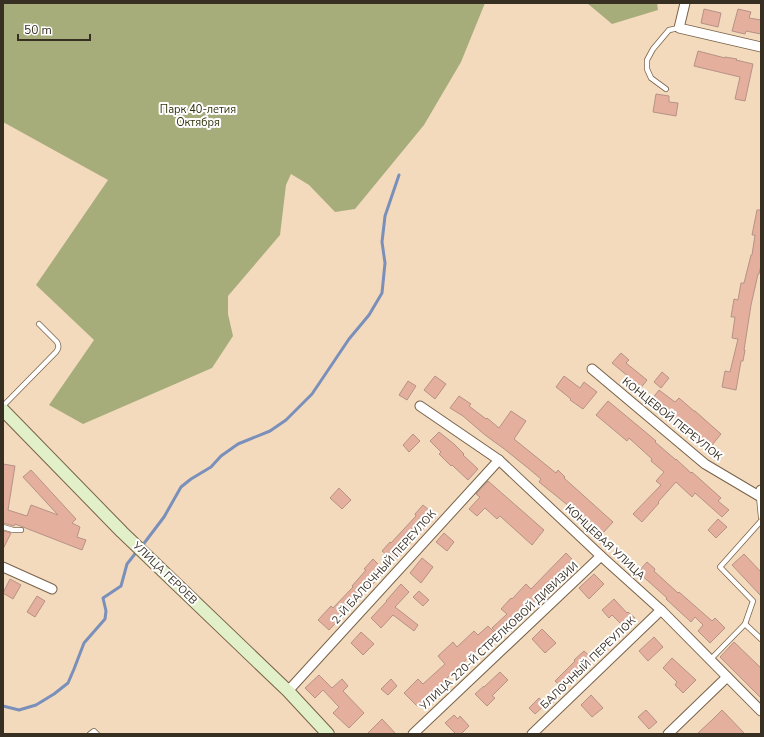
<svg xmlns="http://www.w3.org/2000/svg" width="764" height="737" font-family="'Nunito Sans',sans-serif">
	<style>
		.forest { fill: #a7ad7a }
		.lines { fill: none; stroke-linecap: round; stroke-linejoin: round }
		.stream { stroke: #7a90bb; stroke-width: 3 }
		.building { fill: #e5af9d; stroke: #b69286 }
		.lane-casing { stroke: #796349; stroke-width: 6 }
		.street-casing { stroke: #796349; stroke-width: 11 }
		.secondary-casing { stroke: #796349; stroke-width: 14 }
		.lane { stroke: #fff; stroke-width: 4.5 }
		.street { stroke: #fff; stroke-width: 9 }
		.secondary { stroke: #e1f0c8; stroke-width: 12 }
		.labels { text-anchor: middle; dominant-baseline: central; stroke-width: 4; stroke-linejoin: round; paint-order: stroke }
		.park-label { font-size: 11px; fill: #32340c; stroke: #fff }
		.street-label { font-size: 11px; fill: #382f23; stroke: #fff }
	</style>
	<rect width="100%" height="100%" fill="#f3dabd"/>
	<g class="forest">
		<path d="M3,3H485L461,62L424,125L355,209L335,212L309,185L291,174L286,185L280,235L228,296V314L233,336L212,368L83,424L49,405L94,340L36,285L108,180L3,122Z"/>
		<path d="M587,3H657L658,10L612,24Z"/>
	</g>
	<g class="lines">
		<g class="stream">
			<path d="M142,546L164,517L181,487L191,479L211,467L221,456L238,444L270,431L286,420L312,394L349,339L369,315L382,293L385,263L382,242L385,216L399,175"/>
			<path d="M3,706L19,710L36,705L54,694L68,683L74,669L84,643L105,619L106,611L103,598L121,586L127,564L138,550"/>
		</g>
	</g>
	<g class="building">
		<path d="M704,9L721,13L718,27L701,23Z"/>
		<path d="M738,9L751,12L749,18L761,20V34L746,31L745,34L732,31Z"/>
		<path d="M698,51L725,58V57L737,59L736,60L753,64L745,101L735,99L740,77L694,66Z"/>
		<path d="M656,94L669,96V102L678,103L676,116L653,112Z"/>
		<path d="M757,210H761V265L759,274H758L751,305L744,350H745L743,361H741L736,390L722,387L725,371L730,372L738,339L732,338L735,317H731L734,299L738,300L741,283H744L751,255H752L755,235H752Z"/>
		<path d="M621,353L629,360L626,363L647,380L640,389L628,379L629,377L612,363Z"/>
		<path d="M662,372L669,378L661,388L654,382Z"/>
		<path d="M435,376L446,384L435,399L424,390Z"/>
		<path d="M564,376L580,388L584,382L597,392L583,409L570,400L571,399L556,387Z"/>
		<path d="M408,381L416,386L407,400L399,395Z"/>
		<path d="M659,390L675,402L679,398L694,411H695L721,434L708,450L698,441L699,440L682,424H683L652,399Z"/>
		<path d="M459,396L471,404L469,406L486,419L487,418L499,428L511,411L526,421L514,439L556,473L558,470L565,477L564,478L613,522L600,536L574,512L575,511L539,482L541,479L528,468L503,448L485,435L463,416L450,408Z"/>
		<path d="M608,401L643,430L656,441L655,442L676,460V459L691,473L692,472L721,498L718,501L729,510L722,517L695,493L692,497L676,482L658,502L659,503L642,522L633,514L661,485L656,481L664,472L651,461L652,459L629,438L627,441L596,415Z"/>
		<path d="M439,432L454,444L464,454L463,455L478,469L468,480L452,465L451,466L439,454L441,452L430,441Z"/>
		<path d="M413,434L420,441L409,452L403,445Z"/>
		<path d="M3,464L15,466L8,510L27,516L31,505L58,515L23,477L31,470L76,519L72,523L80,527L77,537L86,540L82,550L23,527L15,524L14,526L3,523Z"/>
		<path d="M488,481L544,530L532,545L500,516L497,519L485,508L477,516L469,509L480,497L476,494Z"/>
		<path d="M339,488L351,500L342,509L330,498Z"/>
		<path d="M423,505L436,516L404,549H405L394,561L382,551L390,542L391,543L416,516L415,514Z"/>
		<path d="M718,519L727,527L716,538L708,530Z"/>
		<path d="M3,531L11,533L3,549Z"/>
		<path d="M444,533L454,542L447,551L436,542Z"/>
		<path d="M566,553L573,560L529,607H528L514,623L500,637L492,628L507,614L501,609L511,598L512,599L526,584L531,589Z"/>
		<path d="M744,554L761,572V596L732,565Z"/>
		<path d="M422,558L433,567L421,583L410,573Z"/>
		<path d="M373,559L385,571L329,630L318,620L331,606L333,608L353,587L352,586L366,570L364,569Z"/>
		<path d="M647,562L655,569L654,571L678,593L679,592L712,621L715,618L725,628L710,643L698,631L703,625L695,617L691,622L666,599L667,598L638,572Z"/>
		<path d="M594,574L604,584L589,599L579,588Z"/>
		<path d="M10,579L21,585L13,599L3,593Z"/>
		<path d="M401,584L409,592L395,607L418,625L414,631L393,615L381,628L371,618L387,601H386Z"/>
		<path d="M419,591L429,600L423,606L413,597Z"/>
		<path d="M37,596L45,601L35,617L27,612Z"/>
		<path d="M614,599L627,613L628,612L635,618L625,628L612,615L609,618L602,610Z"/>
		<path d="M488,626L495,633L429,695L418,707L404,693L418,679L423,684L445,664L438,656L453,642L457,647L474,631L478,635Z"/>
		<path d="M542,629L556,643L545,653L532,639Z"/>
		<path d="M361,632L374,644L363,655L351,643Z"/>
		<path d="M654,637L663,647L648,661L639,651Z"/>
		<path d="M734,642L761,668V698L720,657Z"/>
		<path d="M584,651L593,659L563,689L555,681L575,661L574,660Z"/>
		<path d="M672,658L696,680L683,693L675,685L677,682L663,668Z"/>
		<path d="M500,672L508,680L492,696L495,698L487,706L475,694L484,686V687Z"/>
		<path d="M319,675L332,688L342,679L348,686L343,691L364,713L349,728L333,713L339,707L323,690L315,698L305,688Z"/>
		<path d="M391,679L397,686L388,695L381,689Z"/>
		<path d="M591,695L603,708L592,717L581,705Z"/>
		<path d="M539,698L546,704L535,714L529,708Z"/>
		<path d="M646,710L657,722L649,729L638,717Z"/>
		<path d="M722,710L745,734H697L713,719Z"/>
		<path d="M454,715L458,719L460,716L469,726L461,734H456L445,723Z"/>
		<path d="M382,719L396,734H367Z"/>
	</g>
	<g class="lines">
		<defs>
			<g id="lane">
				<path d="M666,89L651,78L647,69V60L653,49L669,30L679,28"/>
				<path d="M3,406L56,352C59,348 59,346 57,342L39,324"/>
				<path d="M759,496L761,517"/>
				<path d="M3,527L13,530H21"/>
				<path d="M745,624L761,639"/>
				<path d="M710,660L745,624L753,601L720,567L761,521"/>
				<path d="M90,734L94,731L97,734"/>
			</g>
			<g id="street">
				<path d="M685,3L679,28L761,47"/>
				<path d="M592,369L705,464L759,496L761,490"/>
				<path d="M420,406L499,460L601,556L661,610L761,711"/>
				<path d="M3,567L52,589"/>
				<path d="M288,691L499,460"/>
				<path d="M413,734L601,556"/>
				<path d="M532,734L661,610"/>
				<path d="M668,734L727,677"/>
			</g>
			<path id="secondary" d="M3,410L122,532L288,691L328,734"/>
		</defs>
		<use href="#lane" class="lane-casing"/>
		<use href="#street" class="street-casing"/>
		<use href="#secondary" class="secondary-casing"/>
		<use href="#lane" class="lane"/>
		<use href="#street" class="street"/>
		<use href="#secondary" class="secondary"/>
	</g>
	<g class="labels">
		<g class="park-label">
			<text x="198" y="109">Парк 40-летия<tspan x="198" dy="13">Октября</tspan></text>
		</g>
		<g class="street-label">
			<text transform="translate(672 419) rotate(39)">КОНЦЕВОЙ ПЕРЕУЛОК</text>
			<text transform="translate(605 542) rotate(43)">КОНЦЕВАЯ УЛИЦА</text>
			<text transform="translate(384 567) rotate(-48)">2-Й БАЛОЧНЫЙ ПЕРЕУЛОК</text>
			<text transform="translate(165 573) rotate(44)">УЛИЦА ГЕРОЕВ</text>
			<text transform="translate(499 636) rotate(-43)">УЛИЦА 220-Й СТРЕЛКОВОЙ ДИВИЗИИ</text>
			<text transform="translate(588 663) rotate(-44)">БАЛОЧНЫЙ ПЕРЕУЛОК</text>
		</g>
	</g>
	<rect width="764" height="737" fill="none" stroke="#382f23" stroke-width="8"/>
	<path d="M18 34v6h72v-6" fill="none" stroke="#382f23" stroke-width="2"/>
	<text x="24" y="34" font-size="12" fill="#382f23" stroke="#ffffff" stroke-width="3" paint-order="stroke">50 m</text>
</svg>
